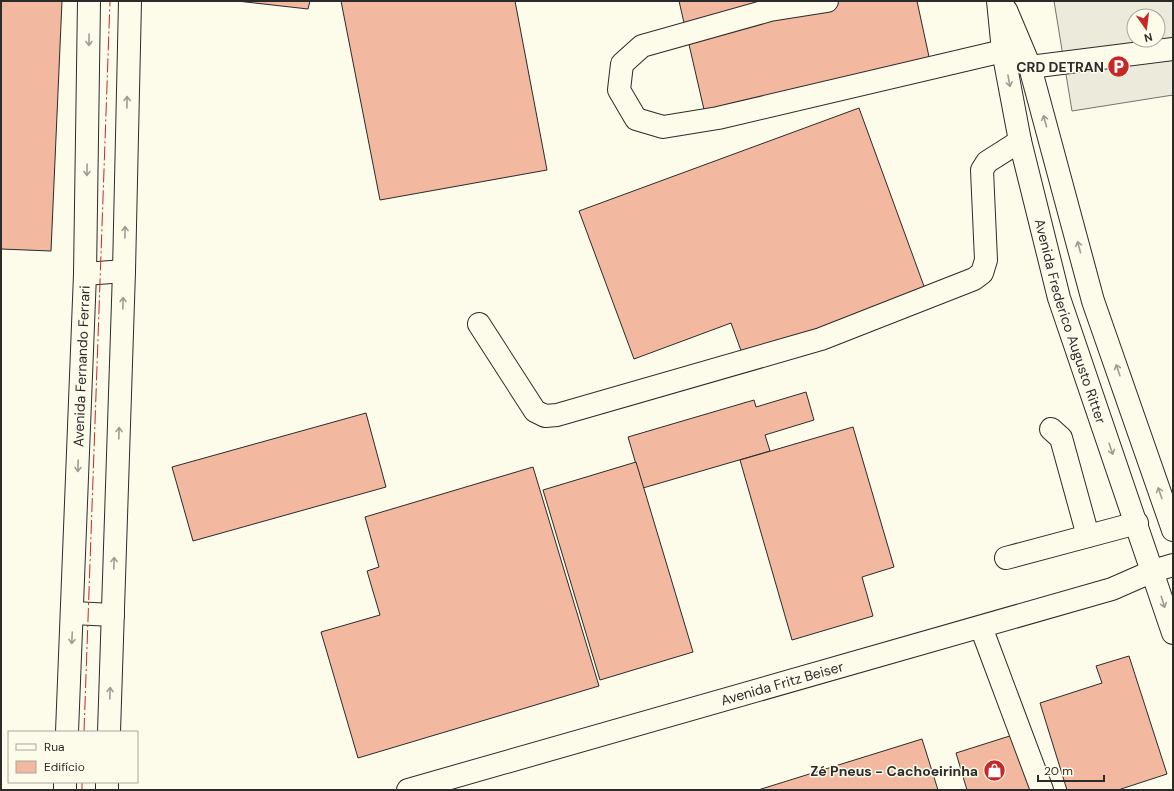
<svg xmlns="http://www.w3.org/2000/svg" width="1174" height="791" font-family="'DM Sans',sans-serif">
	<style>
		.parking { fill: #eceadb; stroke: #74746e; fill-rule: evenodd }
		.building { fill: #f2b8a0; stroke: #2b2b2b }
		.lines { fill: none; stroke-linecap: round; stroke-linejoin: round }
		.minor-casing { stroke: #2b2b2b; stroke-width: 24 }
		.major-casing { stroke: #2b2b2b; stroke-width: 24 }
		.minor { stroke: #fdfbea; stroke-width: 22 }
		.major { stroke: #fdfbea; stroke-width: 22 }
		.power { stroke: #c62828; stroke-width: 1; stroke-dasharray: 14 3 2 3; stroke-linecap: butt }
		.oneway { stroke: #9e9d94 }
		.labels { text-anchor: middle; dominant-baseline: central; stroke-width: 3; stroke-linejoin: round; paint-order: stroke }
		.poi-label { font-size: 14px; font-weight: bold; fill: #2b2b2b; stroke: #fdfbea; text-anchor: end }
		.street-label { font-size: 14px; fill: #2b2b2b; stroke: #fdfbea }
	</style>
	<rect width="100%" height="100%" fill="#fdfbea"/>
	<path class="parking" d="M1054,1H1173V95L1072,111ZM1134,16H1158V40H1134Z"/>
	<g class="building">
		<path d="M1,1H62L51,251L1,249Z"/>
		<path d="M237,1H310L308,9Z"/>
		<path d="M341,1H515L547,170L380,200Z"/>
		<path d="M679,1H917L931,66L705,114Z"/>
		<path d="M859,108L925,289L743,356L731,323L634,359L579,211Z"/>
		<path d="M806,392L814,420L765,435L770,451L643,488L628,437L754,400L756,407Z"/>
		<path d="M366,413L386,487L193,541L172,467Z"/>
		<path d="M853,427L894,567L862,577L873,616L792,640L740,460Z"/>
		<path d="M636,462L693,652L600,680L543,490Z"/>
		<path d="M533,467L599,686L358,758L321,632L380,615L367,571L379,567L365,517Z"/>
		<path d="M1129,656L1167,774L1118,790H1067L1040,703L1102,683L1096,666Z"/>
		<path d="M1016,734L1033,790H967L956,753Z"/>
		<path d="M922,739L938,790H758Z"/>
	</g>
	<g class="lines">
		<defs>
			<g id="minor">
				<path d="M827,1L770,10L642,46L622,64L619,90L636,119L663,127L718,118L1003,51"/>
				<path d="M1030,67L1173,49"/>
				<path d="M479,324L535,411L545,416L557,415L821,339L974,279L982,273L986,260L982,170L987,162L1020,141"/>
				<path d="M1051,429L1061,438L1088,536"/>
				<path d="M1006,558L1137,523"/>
				<path d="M981,627L1042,790"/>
			</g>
			<g id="major">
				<path id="s1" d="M998,1L1003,51L1020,141L1059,298L1173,633"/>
				<path d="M1006,10L1030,67L1093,301L1173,530"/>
				<path d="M85,274L124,271"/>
				<path d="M73,613L113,615"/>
				<path id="s2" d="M67,732L85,274L89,1"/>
				<path d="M109,732L124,271L130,1"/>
				<path d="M65,790V782"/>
				<path d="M107,790V782"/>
				<path id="s3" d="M408,790L1112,589L1153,571L1173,565"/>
			</g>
		</defs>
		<use href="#minor" class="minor-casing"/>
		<use href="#major" class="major-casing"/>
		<use href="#minor" class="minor"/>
		<use href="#major" class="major"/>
		<g class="power">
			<path d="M84,732L110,1"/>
			<path d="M82,790V782"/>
		</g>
	</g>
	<defs><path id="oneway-shaft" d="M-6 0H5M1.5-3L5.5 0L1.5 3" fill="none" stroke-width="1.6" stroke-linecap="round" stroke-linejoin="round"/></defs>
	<g class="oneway">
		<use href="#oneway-shaft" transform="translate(89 40) rotate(91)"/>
		<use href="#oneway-shaft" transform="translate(1009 81) rotate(80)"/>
		<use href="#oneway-shaft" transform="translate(127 102) rotate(-89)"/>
		<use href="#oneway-shaft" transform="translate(1045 121) rotate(-105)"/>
		<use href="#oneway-shaft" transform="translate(87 170) rotate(91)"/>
		<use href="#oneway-shaft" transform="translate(125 232) rotate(-89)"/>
		<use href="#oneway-shaft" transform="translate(1079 247) rotate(-105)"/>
		<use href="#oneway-shaft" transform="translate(123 303) rotate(-88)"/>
		<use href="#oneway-shaft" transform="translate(1118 370) rotate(-109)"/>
		<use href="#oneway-shaft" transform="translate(119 433) rotate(-88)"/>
		<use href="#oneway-shaft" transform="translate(1111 449) rotate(71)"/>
		<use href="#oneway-shaft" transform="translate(78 466) rotate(92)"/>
		<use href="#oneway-shaft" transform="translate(1160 493) rotate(-109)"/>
		<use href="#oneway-shaft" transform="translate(114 563) rotate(-88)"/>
		<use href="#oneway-shaft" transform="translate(1163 602) rotate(73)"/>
		<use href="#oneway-shaft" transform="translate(72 638) rotate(93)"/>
		<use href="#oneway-shaft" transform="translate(110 693) rotate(-88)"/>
	</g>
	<defs>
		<symbol id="parking-disc" viewBox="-11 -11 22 22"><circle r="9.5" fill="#c62828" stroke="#fdfbea"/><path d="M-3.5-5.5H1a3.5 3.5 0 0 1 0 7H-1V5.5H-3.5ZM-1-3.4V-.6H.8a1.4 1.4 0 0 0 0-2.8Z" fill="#fff"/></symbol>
		<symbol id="shop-disc" viewBox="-11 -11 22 22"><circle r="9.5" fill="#c62828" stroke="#fdfbea"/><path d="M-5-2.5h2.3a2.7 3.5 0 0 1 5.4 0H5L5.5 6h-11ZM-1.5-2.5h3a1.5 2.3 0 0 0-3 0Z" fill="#fff"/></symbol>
	</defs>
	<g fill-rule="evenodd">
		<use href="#parking-disc" x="1106" y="54" width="25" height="25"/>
		<use href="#shop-disc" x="982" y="758" width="25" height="25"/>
	</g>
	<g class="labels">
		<g class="poi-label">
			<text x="1104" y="67">CRD DETRAN</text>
			<text x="978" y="771">Zé Pneus - Cachoeirinha</text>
		</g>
		<g class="street-label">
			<text stroke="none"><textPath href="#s1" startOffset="329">Avenida Frederico Augusto Ritter</textPath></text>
			<text stroke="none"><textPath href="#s2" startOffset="366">Avenida Fernando Ferrari</textPath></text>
			<text stroke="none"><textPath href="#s3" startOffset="389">Avenida Fritz Beiser</textPath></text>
		</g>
	</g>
	<rect width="1174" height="791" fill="none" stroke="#2b2b2b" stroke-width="4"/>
	<rect x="8" y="731" width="130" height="52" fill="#fdfbea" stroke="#a9a89e"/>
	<rect x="16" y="744" width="20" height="6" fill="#fdfbea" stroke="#a9a89e"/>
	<text x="44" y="751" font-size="12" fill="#2b2b2b">Rua</text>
	<rect x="16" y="761" width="20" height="12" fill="#f2b8a0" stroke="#a9a89e"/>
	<text x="44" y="771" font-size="12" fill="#2b2b2b">Edifício</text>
	<g transform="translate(1146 28) rotate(166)"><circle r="19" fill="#fdfbea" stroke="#a9a89e"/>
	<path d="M0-3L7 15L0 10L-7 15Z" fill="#c62828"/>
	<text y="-6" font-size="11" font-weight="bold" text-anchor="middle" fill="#2b2b2b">N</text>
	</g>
	<path d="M1038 775v6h66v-6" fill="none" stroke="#2b2b2b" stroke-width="2"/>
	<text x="1044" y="775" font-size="12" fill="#2b2b2b" stroke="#fdfbea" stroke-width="3" paint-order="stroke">20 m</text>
</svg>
